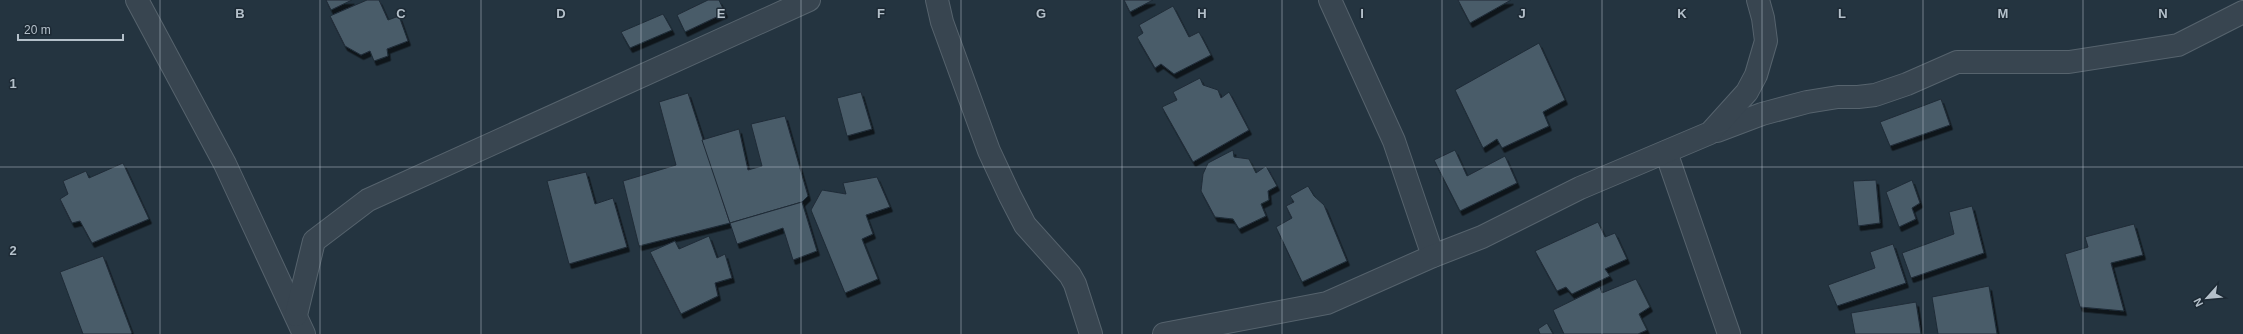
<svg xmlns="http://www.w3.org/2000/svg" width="2243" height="334" font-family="Arial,sans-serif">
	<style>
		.building { fill: #4a5b69; stroke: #1f2c37; filter: url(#shadow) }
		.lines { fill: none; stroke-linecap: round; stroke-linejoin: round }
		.minor-casing { stroke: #56636d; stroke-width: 24 }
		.minor { stroke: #384550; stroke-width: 22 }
		.grid { fill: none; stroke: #b4c0ca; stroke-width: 1; stroke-opacity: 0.55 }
		.grid-label { font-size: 13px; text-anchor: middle; font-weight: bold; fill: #b4c0ca; stroke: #1d2a35; stroke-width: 3; stroke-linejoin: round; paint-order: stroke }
	</style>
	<defs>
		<filter id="shadow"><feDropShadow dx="2.5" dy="4.5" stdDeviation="0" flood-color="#0009"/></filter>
	</defs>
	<rect width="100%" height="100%" fill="#243440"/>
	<g class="building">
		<path d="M326,0H352L331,10Z"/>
		<path d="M367,0H379L388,20L399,16L408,41L387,49L388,56L374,61L370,51L361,55L345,46L330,16Z"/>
		<path d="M708,0H719L725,13L685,32L677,15Z"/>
		<path d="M1124,0H1153L1130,12Z"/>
		<path d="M1458,0H1511L1470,23Z"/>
		<path d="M1173,6L1189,37L1199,32L1211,55L1174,74L1161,64L1155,68L1137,37L1143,33L1139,25Z"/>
		<path d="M663,14L672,30L630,48L621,32Z"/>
		<path d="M1539,43L1565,100L1543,112L1549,126L1502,148L1497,139L1483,148L1455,90Z"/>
		<path d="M1200,78L1203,85L1218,90L1221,98L1229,92L1249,130L1193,162L1162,107L1177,100L1173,92Z"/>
		<path d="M861,92L872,129L847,136L837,98Z"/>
		<path d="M688,93L730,223L639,246L623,181L676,165L659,102Z"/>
		<path d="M1941,99L1950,125L1890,146L1880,122Z"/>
		<path d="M785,116L808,196L802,202L730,223L702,140L739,129L748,170L762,166L751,124Z"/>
		<path d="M1233,150L1234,157L1249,159L1256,173L1266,166L1277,186L1268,191L1269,200L1261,204L1266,216L1239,229L1233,219L1215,217L1201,191L1203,174L1208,163Z"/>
		<path d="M1455,150L1467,176L1505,156L1517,183L1460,211L1434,160Z"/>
		<path d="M123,163L149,219L92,243L80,221L72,223L60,199L68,194L63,181L86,171L89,178Z"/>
		<path d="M586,172L595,204L613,198L627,247L569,264L547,181Z"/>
		<path d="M877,177L890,207L866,215L873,234L862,239L878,279L845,293L811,210L822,190L846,194L843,183Z"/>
		<path d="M1876,180L1880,223L1858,226L1853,181Z"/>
		<path d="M1912,180L1920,203L1912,208L1916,219L1899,227L1886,192Z"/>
		<path d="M1308,186L1314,196L1324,205L1347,261L1302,282L1276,227L1292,218L1286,206L1294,202L1290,196Z"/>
		<path d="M802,202L817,251L793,260L783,228L737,244L730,223Z"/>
		<path d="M1972,206L1984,253L1911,278L1902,253L1954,234L1949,212Z"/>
		<path d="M1598,222L1605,237L1615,233L1627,259L1605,269L1610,276L1572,294L1566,287L1557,291L1535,251Z"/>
		<path d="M2134,224L2143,255L2111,263L2124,311L2080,307L2065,254L2088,247L2085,237Z"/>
		<path d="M709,236L717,258L725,254L732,278L715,283L718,296L681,314L650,252L675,241L679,249Z"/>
		<path d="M1893,244L1906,283L1837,306L1828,285L1875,268L1870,252Z"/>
		<path d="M103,256L132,333L131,334H83L60,272Z"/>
		<path d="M1636,279L1650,307L1639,314L1647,330L1638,334H1564L1553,310L1600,287L1602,293Z"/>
		<path d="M1989,286L1997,334H1938L1932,297Z"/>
		<path d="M1916,302L1921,334H1855L1851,313Z"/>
		<path d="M1547,323L1553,334H1540L1538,329Z"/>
	</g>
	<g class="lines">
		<defs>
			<g id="minor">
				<path d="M137,0L225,164L304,334"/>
				<path d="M937,0L942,22L989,151L1010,196L1025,225L1070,275L1075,284L1091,334"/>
				<path d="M1330,0L1394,141L1433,256"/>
				<path d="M1717,131L1762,114L1807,102L1838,97H1858L1875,95L1907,84L1957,62H2069L2178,45L2243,12"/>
				<path d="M1666,152L1729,334"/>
				<path d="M296,315L314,241L368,200L809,0"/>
				<path d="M1164,334L1327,303L1433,256L1482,237L1580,188L1710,133L1747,92L1756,75L1766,41L1763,18L1758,0"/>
			</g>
		</defs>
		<use href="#minor" class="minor-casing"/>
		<use href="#minor" class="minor"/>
	</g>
	<path class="grid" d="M160,0V334M320,0V334M481,0V334M641,0V334M801,0V334M961,0V334M1122,0V334M1282,0V334M1442,0V334M1602,0V334M1762,0V334M1923,0V334M2083,0V334M0,167H2243"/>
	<g class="grid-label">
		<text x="240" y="18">B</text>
		<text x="401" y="18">C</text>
		<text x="561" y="18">D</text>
		<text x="721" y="18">E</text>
		<text x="881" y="18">F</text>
		<text x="1041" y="18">G</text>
		<text x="1202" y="18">H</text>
		<text x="1362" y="18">I</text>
		<text x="1522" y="18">J</text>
		<text x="1682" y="18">K</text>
		<text x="1842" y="18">L</text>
		<text x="2003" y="18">M</text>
		<text x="2163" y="18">N</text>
		<text x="13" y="88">1</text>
		<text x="13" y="255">2</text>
	</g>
	<g transform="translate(2207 298) rotate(243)" stroke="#1d2a35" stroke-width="3" paint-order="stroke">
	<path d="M0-3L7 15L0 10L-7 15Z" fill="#b4c0ca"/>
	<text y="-6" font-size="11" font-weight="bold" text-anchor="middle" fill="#b4c0ca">N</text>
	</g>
	<path d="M18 34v6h105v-6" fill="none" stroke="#b4c0ca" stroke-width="2"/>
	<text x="24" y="34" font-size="12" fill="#b4c0ca" stroke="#1d2a35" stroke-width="3" paint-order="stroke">20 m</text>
</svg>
